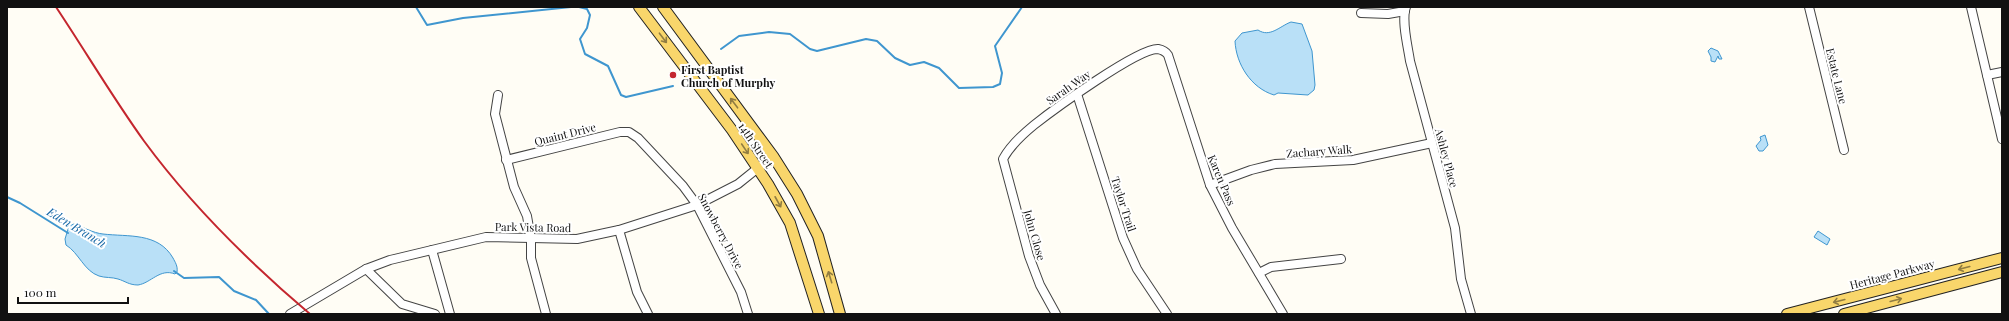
<svg xmlns="http://www.w3.org/2000/svg" width="2009" height="321" font-family="'Playfair Display',serif">
	<style>
		.water { fill: #b9e0f7; stroke: #3f96cf }
		.lines { fill: none; stroke-linecap: round; stroke-linejoin: round }
		.stream { stroke: #3f96cf; stroke-width: 2 }
		.minor-casing { stroke: #444; stroke-width: 10 }
		.major-casing { stroke: #222; stroke-width: 12 }
		.minor { stroke: #fff; stroke-width: 8 }
		.major { stroke: #f9d66b; stroke-width: 10 }
		.rail { stroke: #c4262e; stroke-width: 2 }
		.oneway { stroke: #917d42 }
		.poi-dot { fill: #c4262e; stroke: #fff; stroke-width: 1.5 }
		.labels { text-anchor: middle; dominant-baseline: central; stroke-width: 4; stroke-linejoin: round; paint-order: stroke }
		.poi-label { font-size: 11px; font-weight: bold; fill: #111; stroke: #fff; text-anchor: start }
		.street-label { font-size: 11px; fill: #111; stroke: #fff }
		.water-label { font-size: 12px; font-style: italic; fill: #1768a6; stroke: #fff }
	</style>
	<rect width="100%" height="100%" fill="#fffdf5"/>
	<g class="water">
		<path d="M1291,22L1302,24L1312,51L1315,85L1314,90L1308,95L1278,93L1274,95C1251,88 1236,64 1235,41L1242,33L1258,30C1270,38 1280,26 1291,22Z"/>
		<path d="M1711,48L1718,51L1722,59H1719L1718,56L1715,62L1711,61V57L1708,51Z"/>
		<path d="M1765,135L1768,145L1763,151H1759L1756,146L1761,140L1760,137Z"/>
		<path d="M74,224C83,227 93,233 103,234C128,237 158,232 173,258C175,262 178,266 177,272L175,274C160,268 151,283 138,285C129,285 125,281 118,279C112,277 105,278 99,276C84,271 79,253 66,245L65,239L69,226Z"/>
		<path d="M1818,231L1830,239L1827,245L1814,237Z"/>
	</g>
	<g class="lines">
		<g class="stream">
			<path d="M416,7L427,25L463,18L571,7"/>
			<path d="M579,7L587,9L590,15L587,28L580,39L585,54L608,66L621,95L626,97L673,86"/>
			<path d="M721,49L739,36L769,32L790,34L810,49L817,51L866,39L877,41L895,58L910,65L924,62L939,68L959,88L993,87L1000,84L1002,73L995,46L1022,7"/>
			<path d="M7,197L20,203L68,233"/>
			<path d="M174,271L184,278L219,277L234,291L256,300L269,314"/>
		</g>
		<defs>
			<g id="minor">
				<path d="M1406,7C1401,20 1408,47 1410,61L1455,228L1461,279L1471,314"/>
				<path d="M1809,7L1844,150"/>
				<path d="M1971,7L2002,139"/>
				<path d="M1361,13L1388,14L1405,11"/>
				<path d="M1987,75L2002,72"/>
				<path d="M1077,94L1123,238L1137,269L1167,314"/>
				<path d="M498,95L495,114L514,187L527,216L531,239V258L546,314"/>
				<path d="M506,160L620,132H629L638,138L683,186L697,205L741,292L748,314"/>
				<path d="M1210,185L1251,170L1275,164L1353,160L1432,143"/>
				<path d="M619,230L637,292L648,314"/>
				<path d="M432,250L450,314"/>
				<path d="M366,269L402,304L435,314"/>
				<path d="M1259,273L1271,267L1341,259"/>
				<path d="M290,314L366,269L390,260L486,237L577,239L619,230L697,205L738,184L773,156"/>
				<path d="M1056,314L1040,285L1029,256L1003,159C1010,146 1023,134 1034,125C1053,110 1138,48 1158,49C1163,50 1166,52 1168,55L1210,185L1232,228L1283,314"/>
			</g>
			<g id="major">
				<path d="M639,7L732,130L768,184L790,223L819,314"/>
				<path d="M663,7L773,156L797,194L818,236L840,314"/>
				<path d="M1787,314L2002,258"/>
				<path d="M1844,314L2002,272"/>
			</g>
		</defs>
		<use href="#minor" class="minor-casing"/>
		<use href="#major" class="major-casing"/>
		<use href="#minor" class="minor"/>
		<use href="#major" class="major"/>
		<path class="rail" d="M56,7C86,52 113,98 144,141C191,205 250,263 310,314"/>
	</g>
	<defs><path id="oneway-shaft" d="M-6 0H5M1.5-3L5.5 0L1.5 3" fill="none" stroke-width="1.6" stroke-linecap="round" stroke-linejoin="round"/></defs>
	<g class="oneway">
		<use href="#oneway-shaft" transform="translate(663 38) rotate(53)"/>
		<use href="#oneway-shaft" transform="translate(734 103) rotate(-127)"/>
		<use href="#oneway-shaft" transform="translate(745 149) rotate(56)"/>
		<use href="#oneway-shaft" transform="translate(778 202) rotate(61)"/>
		<use href="#oneway-shaft" transform="translate(1964 268) rotate(165)"/>
		<use href="#oneway-shaft" transform="translate(830 277) rotate(-107)"/>
		<use href="#oneway-shaft" transform="translate(1896 300) rotate(-15)"/>
		<use href="#oneway-shaft" transform="translate(1839 301) rotate(166)"/>
	</g>
	<circle class="poi-dot" cx="673" cy="75" r="4"/>
	<g class="labels">
		<g class="poi-label">
			<text x="681" y="69">First Baptist<tspan x="681" dy="13">Church of Murphy</tspan></text>
		</g>
		<g class="street-label">
			<text transform="translate(1837 76) rotate(76)">Estate Lane</text>
			<text transform="translate(1068 87) rotate(-35)">Sarah Way</text>
			<text transform="translate(565 134) rotate(-14)">Quaint Drive</text>
			<text transform="translate(756 145) rotate(56)">14th Street</text>
			<text transform="translate(1319 151) rotate(-4)">Zachary Walk</text>
			<text transform="translate(1447 158) rotate(75)">Ashley Place</text>
			<text transform="translate(1222 180) rotate(67)">Karen Pass</text>
			<text transform="translate(1124 204) rotate(72)">Taylor Trail</text>
			<text transform="translate(533 227) rotate(1)">Park Vista Road</text>
			<text transform="translate(721 231) rotate(62)">Snowberry Drive</text>
			<text transform="translate(1035 235) rotate(74)">John Close</text>
			<text transform="translate(1892 274) rotate(-15)">Heritage Parkway</text>
		</g>
		<g class="water-label">
			<text transform="translate(77 227) rotate(31)">Eden Branch</text>
		</g>
	</g>
	<rect width="2009" height="321" fill="none" stroke="#111111" stroke-width="16"/>
	<path d="M18 297v6h110v-6" fill="none" stroke="#111111" stroke-width="2"/>
	<text x="24" y="297" font-size="12" fill="#111111" stroke="#ffffff" stroke-width="3" paint-order="stroke">100 m</text>
</svg>
